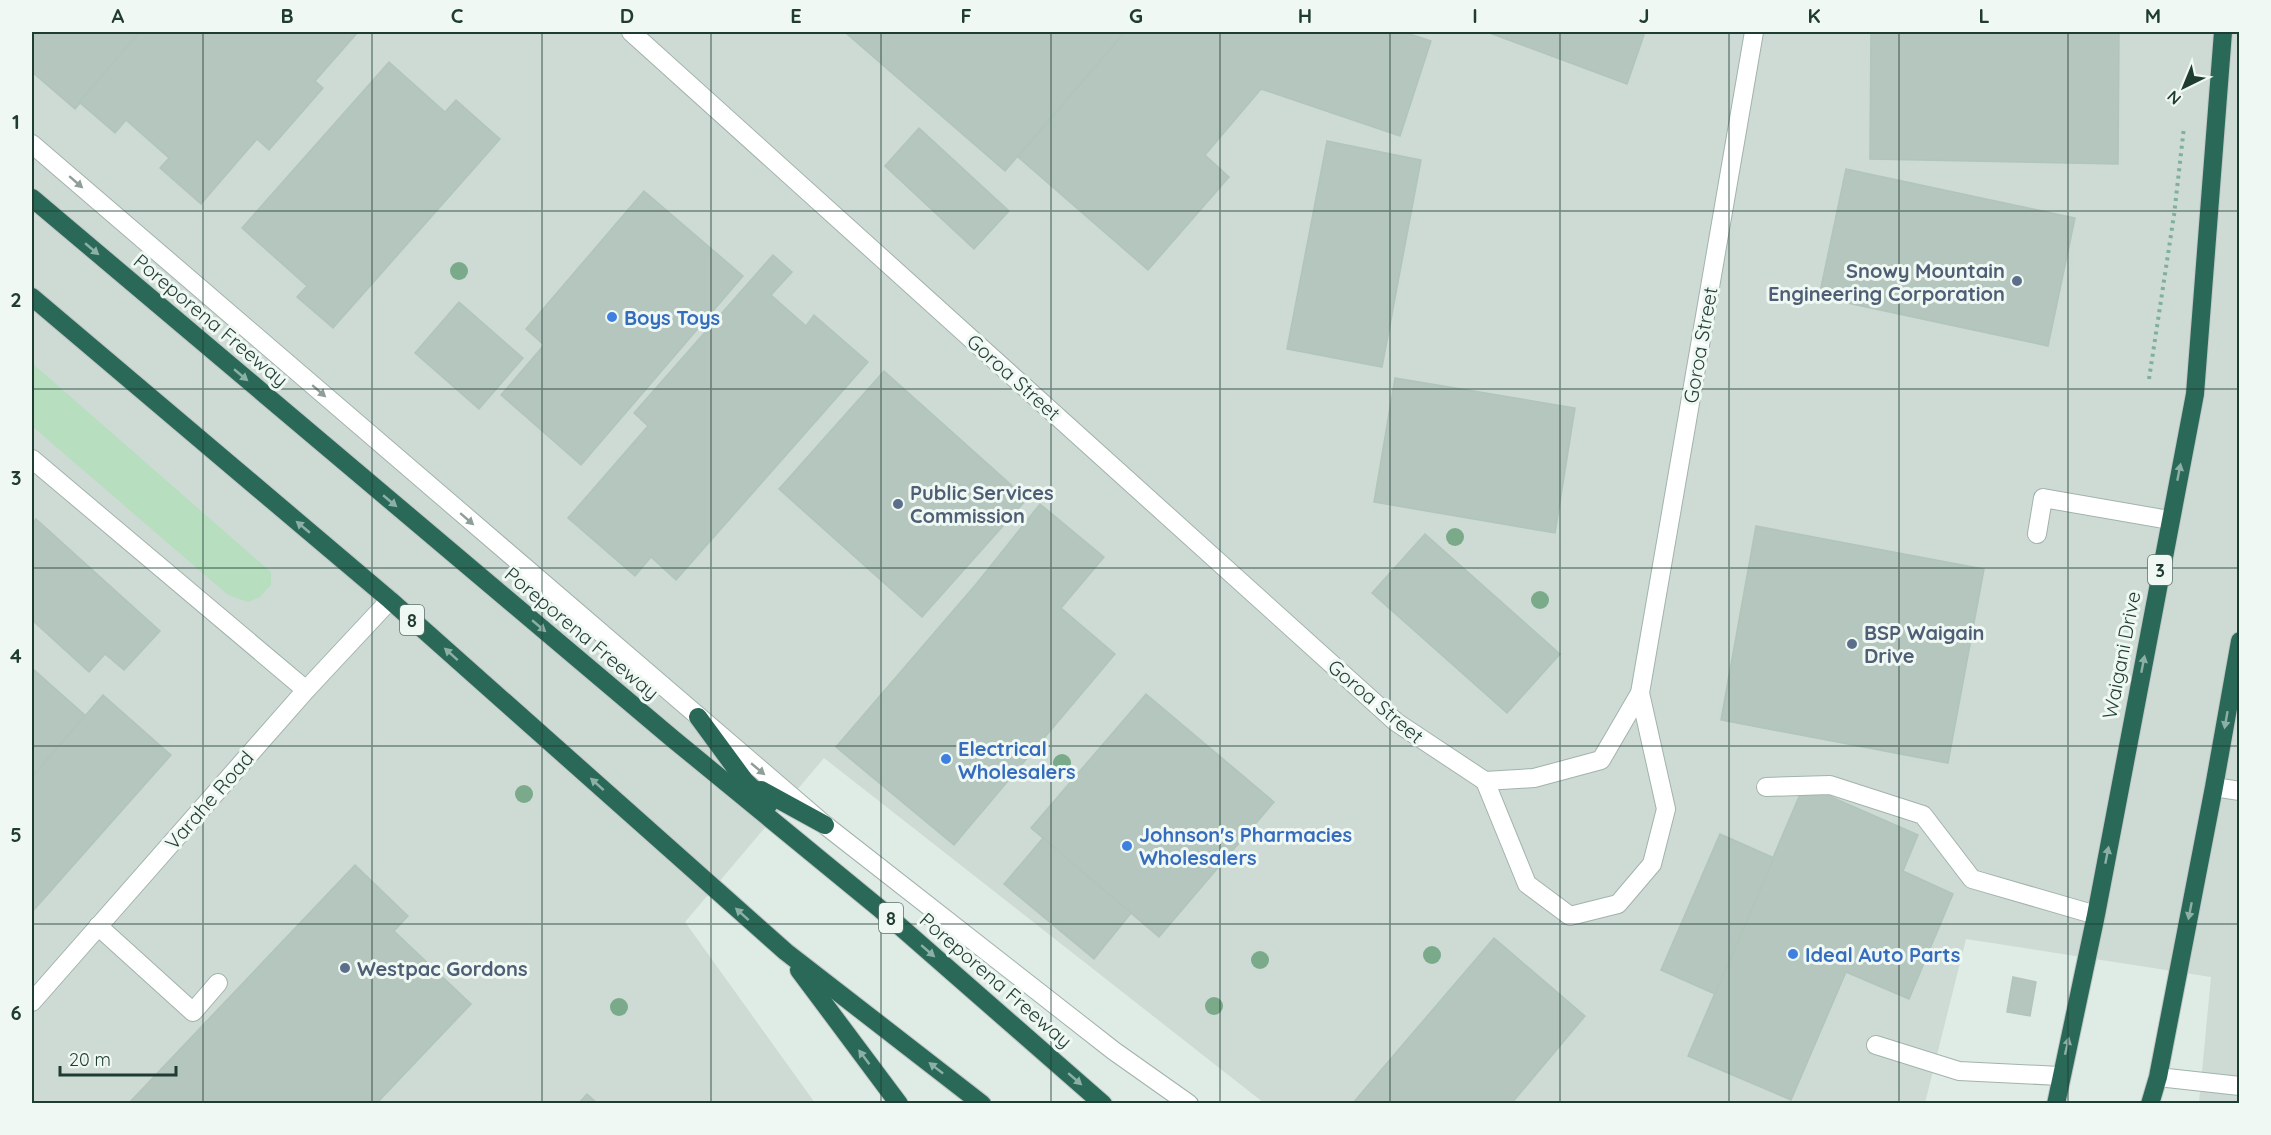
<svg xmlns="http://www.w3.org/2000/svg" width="2271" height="1135" font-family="Quicksand,sans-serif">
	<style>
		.built { fill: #cddbd4 }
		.green { fill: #b7debe }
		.building { fill: #b4c6be; stroke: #b1c5bb; stroke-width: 1.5 }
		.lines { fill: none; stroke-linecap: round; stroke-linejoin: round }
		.minor-casing { stroke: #a2b3ac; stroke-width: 20 }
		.highway-casing { stroke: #c0c8c6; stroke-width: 20 }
		.path { stroke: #7eb09d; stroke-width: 4; stroke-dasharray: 3 4.5; stroke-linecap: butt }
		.minor { stroke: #fff; stroke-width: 18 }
		.highway { stroke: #2a6958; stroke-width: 18 }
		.tree { fill: #7aaa8a }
		.oneway { fill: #8f9e98 }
		.oneway2 { fill: #8db0a6 }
		.grid { fill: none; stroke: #1f3c32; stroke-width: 1.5; stroke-opacity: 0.55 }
		.service-dot { fill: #5c6f8a; stroke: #f0f8f3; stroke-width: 2 }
		.shop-dot { fill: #3f7fe0; stroke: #f0f8f3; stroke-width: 2 }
		.labels { text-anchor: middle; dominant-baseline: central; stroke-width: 6; stroke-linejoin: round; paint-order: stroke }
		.shield { fill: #f0f8f3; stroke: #5e746c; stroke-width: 1.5 }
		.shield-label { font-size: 18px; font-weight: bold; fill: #1f3c32 }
		.service-label { font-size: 20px; font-weight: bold; fill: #4e5e75; stroke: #f0f8f3; text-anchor: start }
		.shop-label { font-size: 20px; font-weight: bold; fill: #366cbe; stroke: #f0f8f3; text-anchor: start }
		.street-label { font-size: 20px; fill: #1f3c32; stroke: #f0f8f3 }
		.neatline { fill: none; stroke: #1f3c32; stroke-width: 2 }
		.grid-label { font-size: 20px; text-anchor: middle; font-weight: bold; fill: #1f3c32 }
	</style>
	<rect width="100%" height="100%" fill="#dfebe5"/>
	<path class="built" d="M32,32H2239V1103H2199L2211,977L1966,939L1925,1103H1264L824,758L685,922L815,1103H32Z"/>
	<path class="green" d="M32,363L271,572V585L260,597L248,602L228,595L32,426Z"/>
	<g class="building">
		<path d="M32,32H140L75,109L32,72Z"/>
		<path d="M140,32H358L315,81L323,88L269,150L257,139L201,204L160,168L169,158L126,120L115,133L79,102Z"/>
		<path d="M849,32H1125L1005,171L847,34Z"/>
		<path d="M1125,32H1404L1431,41L1400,136L1261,89L1205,155L1229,177L1148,270L1018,157Z"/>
		<path d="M1487,32H1635L1644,35L1627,84Z"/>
		<path d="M1871,32H2119L2118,164L1870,159Z"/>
		<path d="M389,62L445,112L456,100L500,139L333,328L297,297L307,286L242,228Z"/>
		<path d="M919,128L1009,211L974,249L885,166Z"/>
		<path d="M1327,141L1421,160L1382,367L1287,349Z"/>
		<path d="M1846,169L2075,218L2048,346L1819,297Z"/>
		<path d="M644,191L743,276L581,465L501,395L544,345L526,329Z"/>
		<path d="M773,255L792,272L771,295L806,326L814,315L868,362L676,580L651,557L635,576L568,518L648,426L634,413Z"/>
		<path d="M459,302L523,358L479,409L415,353Z"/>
		<path d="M884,371L1027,499L922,617L779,489Z"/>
		<path d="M1395,378L1575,408L1555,533L1374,502Z"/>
		<path d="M1040,504L1104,557L1061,608L1115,654L954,845L836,747L977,583Z"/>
		<path d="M36,519L160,631L124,670L105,654L89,672L32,620V525Z"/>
		<path d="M1756,526L1984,569L1948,763L1721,720Z"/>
		<path d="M1425,534L1560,654L1507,713L1372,593Z"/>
		<path d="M32,668L86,716L32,777Z"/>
		<path d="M1146,694L1274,802L1159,937L1031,828Z"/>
		<path d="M103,695L171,755L32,912V777Z"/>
		<path d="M1804,785L1918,835L1903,871L1953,894L1909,999L1846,972L1791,1100L1688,1056Z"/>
		<path d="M1720,834L1774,858L1715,994L1661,970Z"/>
		<path d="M1043,838L1131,913L1094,959L1004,884Z"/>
		<path d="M355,865L408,916L394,931L471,1004L376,1104H128Z"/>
		<path d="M1494,938L1585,1016L1511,1104H1352Z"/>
		<path d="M2013,977L2036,982L2030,1016L2007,1012Z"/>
		<path d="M587,1094L598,1104H578Z"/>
	</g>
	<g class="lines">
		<defs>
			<g id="minor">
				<path d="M631,32L1396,722L1485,781L1534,778L1601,760L1640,693L1754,32"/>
				<path d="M32,144L825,825L1114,1051L1189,1104"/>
				<path d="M32,459L306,690"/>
				<path d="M2037,534L2043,498L2169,520"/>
				<path d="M1485,781L1527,884L1570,916L1618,904L1652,864L1666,809L1640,693"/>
				<path d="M1766,787L1830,785L1923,815L1972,879L2096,915"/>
				<path d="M2214,787L2240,791"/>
				<path d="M98,926L193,1012L218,983"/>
				<path d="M32,1002L306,690L390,600"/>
				<path d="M1876,1045L1959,1071L2060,1076"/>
				<path d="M2158,1077L2240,1086"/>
			</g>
			<g id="highway">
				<path d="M32,198L673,739L879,908L1103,1104"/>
				<path d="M32,297L390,600L786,952L982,1104"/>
				<path d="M698,717L745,781L769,804"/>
				<path d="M761,790L825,825"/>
				<path d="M799,970L899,1104"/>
				<path d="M2056,1104L2096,915L2195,394L2223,32"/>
				<path d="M2150,1104L2158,1077L2214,787L2240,641"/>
			</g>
		</defs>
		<use href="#minor" class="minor-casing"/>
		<use href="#highway" class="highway-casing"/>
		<path class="path" d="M2149,379L2174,215L2184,127"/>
		<use href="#minor" class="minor"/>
		<use href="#highway" class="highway"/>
	</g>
	<g class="tree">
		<circle cx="459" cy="271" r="9"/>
		<circle cx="1455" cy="537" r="9"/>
		<circle cx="1540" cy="600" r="9"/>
		<circle cx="1062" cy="763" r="9"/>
		<circle cx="524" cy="794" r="9"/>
		<circle cx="1432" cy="955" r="9"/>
		<circle cx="1260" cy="960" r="9"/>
		<circle cx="1214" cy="1006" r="9"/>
		<circle cx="619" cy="1007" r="9"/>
	</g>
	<defs><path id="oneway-solid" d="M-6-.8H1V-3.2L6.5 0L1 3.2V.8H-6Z" transform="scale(1.5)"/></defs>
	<g class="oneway">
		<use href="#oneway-solid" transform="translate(76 182) rotate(41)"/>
		<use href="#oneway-solid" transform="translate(319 391) rotate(41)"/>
		<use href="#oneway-solid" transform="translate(467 519) rotate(41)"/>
		<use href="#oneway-solid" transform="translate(758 769) rotate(40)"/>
	</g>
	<g class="oneway2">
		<use href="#oneway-solid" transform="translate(92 249) rotate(40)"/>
		<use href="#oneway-solid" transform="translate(241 375) rotate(40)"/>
		<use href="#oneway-solid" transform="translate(2179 472) rotate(-79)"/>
		<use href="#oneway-solid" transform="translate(390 501) rotate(40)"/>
		<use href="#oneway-solid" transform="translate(303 527) rotate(-140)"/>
		<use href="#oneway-solid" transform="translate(539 626) rotate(40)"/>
		<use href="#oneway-solid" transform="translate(451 654) rotate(-138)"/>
		<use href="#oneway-solid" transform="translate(2143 664) rotate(-79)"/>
		<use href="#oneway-solid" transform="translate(2226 720) rotate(100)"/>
		<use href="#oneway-solid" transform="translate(597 784) rotate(-138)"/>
		<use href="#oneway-solid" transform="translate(2107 855) rotate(-79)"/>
		<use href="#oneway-solid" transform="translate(2190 911) rotate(101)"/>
		<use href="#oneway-solid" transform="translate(742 914) rotate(-138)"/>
		<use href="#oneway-solid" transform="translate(928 951) rotate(41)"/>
		<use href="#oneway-solid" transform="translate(2067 1046) rotate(-77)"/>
		<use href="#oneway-solid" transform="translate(864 1057) rotate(-127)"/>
		<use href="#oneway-solid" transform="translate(936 1068) rotate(-142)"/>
		<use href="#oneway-solid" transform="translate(1075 1079) rotate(41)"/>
	</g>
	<path class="grid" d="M203,32V1104M372,32V1104M542,32V1104M711,32V1104M881,32V1104M1051,32V1104M1220,32V1104M1390,32V1104M1560,32V1104M1729,32V1104M1899,32V1104M2068,32V1104M32,211H2240M32,389H2240M32,568H2240M32,746H2240M32,924H2240"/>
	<g class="service-dot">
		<circle cx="2017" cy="281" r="6"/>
		<circle cx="898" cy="504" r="6"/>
		<circle cx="1852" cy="644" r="6"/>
		<circle cx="345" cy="968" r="6"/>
	</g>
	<g class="shop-dot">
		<circle cx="612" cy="317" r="6"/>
		<circle cx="946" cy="759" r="6"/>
		<circle cx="1127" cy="846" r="6"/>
		<circle cx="1793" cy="954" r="6"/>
	</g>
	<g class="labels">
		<g class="shield">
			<rect x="2148" y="555" width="24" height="30" rx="4.5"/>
			<rect x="400" y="605" width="24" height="30" rx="4.5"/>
			<rect x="879" y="903" width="24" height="30" rx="4.5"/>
		</g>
		<g class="shield-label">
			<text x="2160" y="570">3</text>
			<text x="412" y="620">8</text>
			<text x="891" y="918">8</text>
		</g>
		<g class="service-label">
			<text x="2005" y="270" text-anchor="end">Snowy Mountain<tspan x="2005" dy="23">Engineering Corporation</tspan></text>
			<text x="910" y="492">Public Services<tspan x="910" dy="23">Commission</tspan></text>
			<text x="1864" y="632">BSP Waigain<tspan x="1864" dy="23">Drive</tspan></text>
			<text x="357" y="968">Westpac Gordons</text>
		</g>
		<g class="shop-label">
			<text x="624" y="317">Boys Toys</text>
			<text x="958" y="748">Electrical<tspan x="958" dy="23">Wholesalers</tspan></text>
			<text x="1139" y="834">Johnson's Pharmacies<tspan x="1139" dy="23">Wholesalers</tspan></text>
			<text x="1805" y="954">Ideal Auto Parts</text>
		</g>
		<g class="street-label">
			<text transform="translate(211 320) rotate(40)">Poreporena Freeway</text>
			<text transform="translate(1700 345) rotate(-80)">Goroa Street</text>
			<text transform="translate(1014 377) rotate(42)">Goroa Street</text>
			<text transform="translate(582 633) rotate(40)">Poreporena Freeway</text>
			<text transform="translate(2121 655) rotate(-79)">Waigani Drive</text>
			<text transform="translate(1376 701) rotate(40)">Goroa Street</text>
			<text transform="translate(209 800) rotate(-49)">Varahe Road</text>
			<text transform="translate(996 980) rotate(41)">Poreporena Freeway</text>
		</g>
	</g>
	<rect width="2271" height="1135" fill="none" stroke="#f0f8f3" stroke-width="66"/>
	<g transform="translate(2184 87) rotate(223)" stroke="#f0f8f3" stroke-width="4.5" paint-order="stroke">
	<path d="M0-4.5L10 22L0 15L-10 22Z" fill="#1f3c32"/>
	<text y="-9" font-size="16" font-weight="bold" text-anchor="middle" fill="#1f3c32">N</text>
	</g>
	<path d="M60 1066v9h116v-9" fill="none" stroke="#1f3c32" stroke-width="3"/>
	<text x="69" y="1066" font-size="18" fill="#1f3c32" stroke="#f0f8f3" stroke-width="4.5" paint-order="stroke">20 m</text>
	<rect x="33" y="33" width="2205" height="1069" class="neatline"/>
	<g class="grid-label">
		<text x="118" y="23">A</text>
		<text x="287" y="23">B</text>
		<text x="457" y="23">C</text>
		<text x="627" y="23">D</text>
		<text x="796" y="23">E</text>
		<text x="966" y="23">F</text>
		<text x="1136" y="23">G</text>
		<text x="1305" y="23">H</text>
		<text x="1475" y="23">I</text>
		<text x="1644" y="23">J</text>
		<text x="1814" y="23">K</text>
		<text x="1984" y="23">L</text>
		<text x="2153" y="23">M</text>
		<text x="16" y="129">1</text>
		<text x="16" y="307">2</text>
		<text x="16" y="485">3</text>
		<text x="16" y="663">4</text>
		<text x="16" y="842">5</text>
		<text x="16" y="1020">6</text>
	</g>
</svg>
